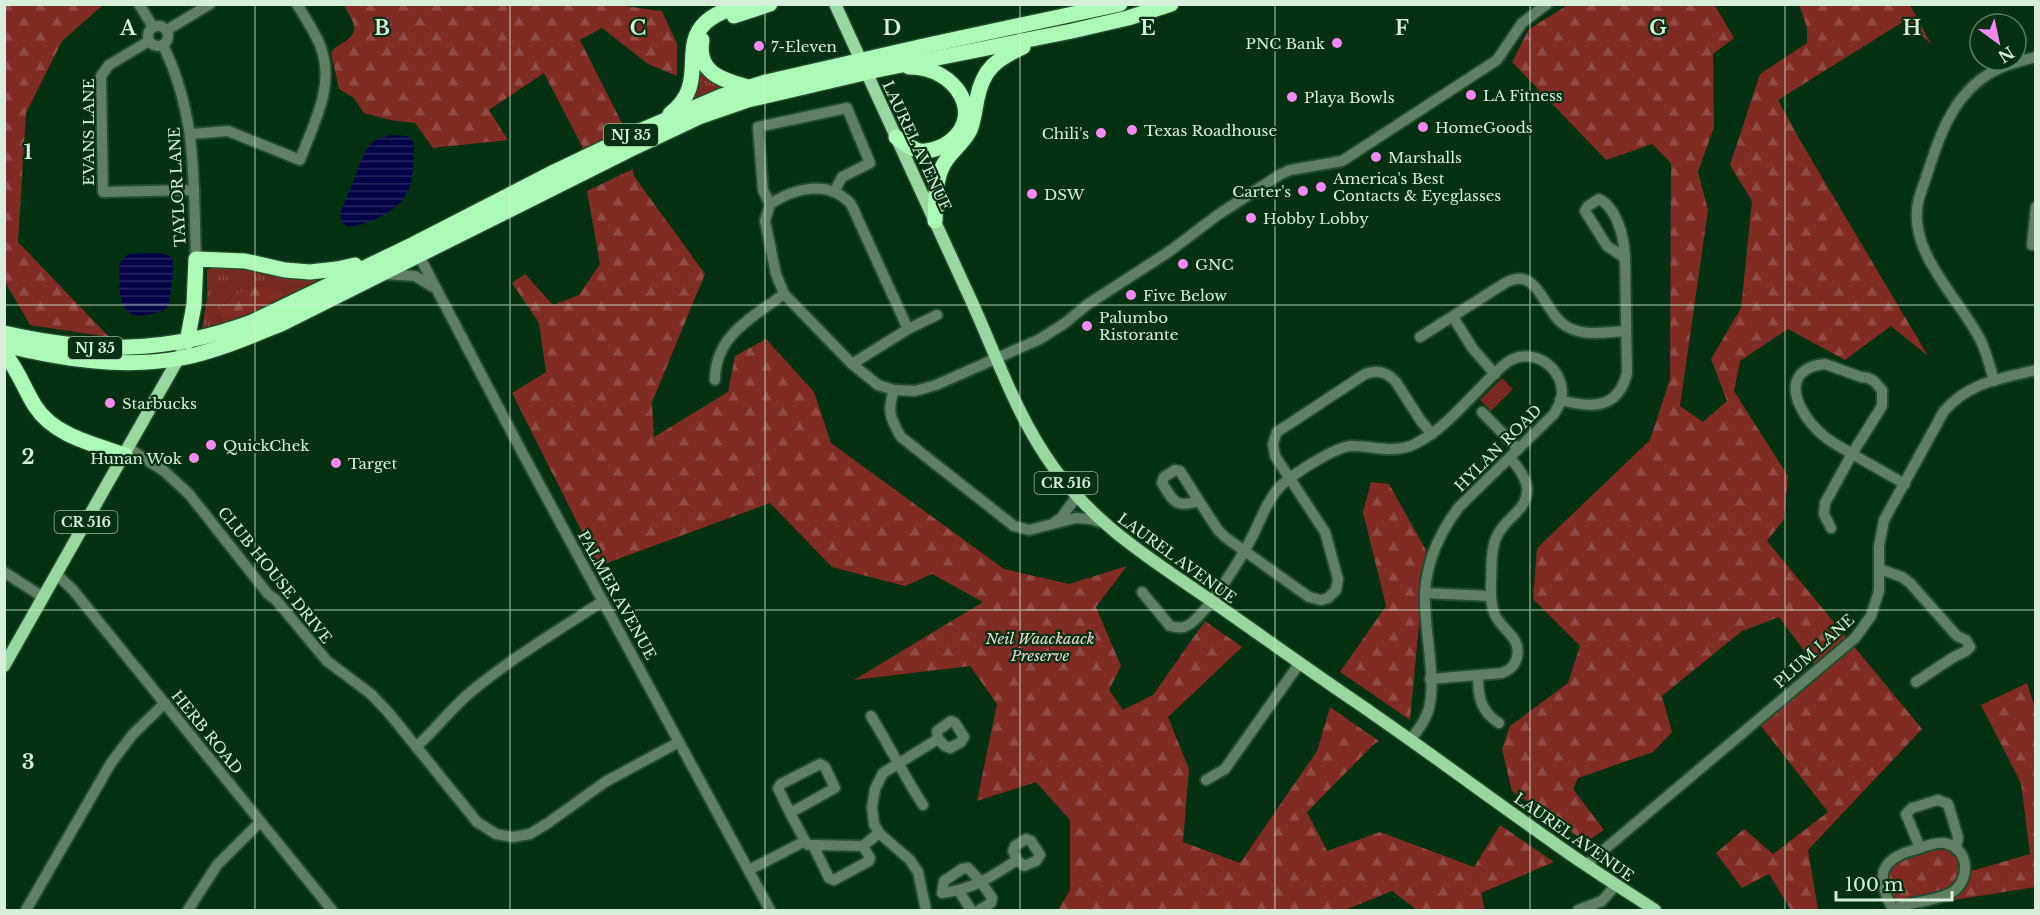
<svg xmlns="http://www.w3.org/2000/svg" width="2040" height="915" font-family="'Libre Baskerville',serif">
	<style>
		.grass { fill: url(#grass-tufts) }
		.forest { fill: url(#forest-firs) }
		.pitch { fill: #782a22 }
		.water { fill: url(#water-rules) }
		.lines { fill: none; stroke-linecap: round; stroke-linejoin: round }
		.minor-casing { stroke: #224c2d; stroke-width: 14 }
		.major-casing { stroke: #224c2d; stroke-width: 15 }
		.highway-casing { stroke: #224c2d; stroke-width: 18 }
		.minor { stroke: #607f64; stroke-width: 10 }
		.major { stroke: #97d7a0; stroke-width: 12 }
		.highway { stroke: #acfab8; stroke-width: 15 }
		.grid { fill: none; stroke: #d7efda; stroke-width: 1.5; stroke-opacity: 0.55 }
		.poi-dot { fill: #f489f0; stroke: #043111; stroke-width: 2 }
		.labels { text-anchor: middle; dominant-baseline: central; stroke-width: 4.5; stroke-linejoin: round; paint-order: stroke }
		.shield { fill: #043111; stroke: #98b69e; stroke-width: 1.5 }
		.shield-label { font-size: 14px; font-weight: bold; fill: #d7efda }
		.poi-label { font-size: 15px; fill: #d7efda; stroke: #043111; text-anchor: start }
		.street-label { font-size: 15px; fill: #d7efda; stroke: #043111 }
		.park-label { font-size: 15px; font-style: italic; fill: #f0d6d2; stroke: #043111 }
		.grid-label { font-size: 20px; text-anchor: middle; font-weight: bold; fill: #d7efda; stroke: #043111; stroke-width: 4.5; stroke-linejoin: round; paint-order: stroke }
	</style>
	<defs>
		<pattern id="grass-tufts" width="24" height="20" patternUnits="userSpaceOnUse" patternTransform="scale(1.5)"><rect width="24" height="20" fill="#782a22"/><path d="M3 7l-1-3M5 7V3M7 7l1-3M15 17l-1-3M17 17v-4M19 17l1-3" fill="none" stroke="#8a4942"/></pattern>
		<pattern id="forest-firs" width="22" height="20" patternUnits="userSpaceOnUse" patternTransform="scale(1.5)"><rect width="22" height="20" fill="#802c25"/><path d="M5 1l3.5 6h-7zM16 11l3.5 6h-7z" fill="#914b44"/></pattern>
		<pattern id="water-rules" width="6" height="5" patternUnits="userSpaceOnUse" patternTransform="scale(1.5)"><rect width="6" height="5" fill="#040346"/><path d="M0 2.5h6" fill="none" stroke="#282860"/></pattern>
	</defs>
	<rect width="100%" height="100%" fill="#043111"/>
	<g class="grass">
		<path d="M696,56L724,87L688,103Z"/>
		<path d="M214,266L239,267L323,277V280L247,317L207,331L206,328H202L207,299V270Z"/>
	</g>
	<g class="forest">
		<path d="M1714,4L1734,38L1713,54L1714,127L1698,172L1708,210L1680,406L1703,422L1727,401L1711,359L1741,308L1752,201L1730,165L1760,74L1807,43V27L1799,5H1910L1931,44L1906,20L1778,100L1801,142L1928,356L1891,326L1845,360L1788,329L1740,361L1734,391L1788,476L1784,519L1767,541L1922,729L1808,850L1818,910H1791L1769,874L1742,888L1716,853L1744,829L1773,854L1828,812L1758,722L1819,671L1779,617L1742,631L1662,696L1672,732L1653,752L1578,778L1573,789L1604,830L1586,842L1512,791L1502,749L1510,726L1568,683L1580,646L1533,599L1537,548L1650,440L1670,379L1671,163L1652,144L1606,160L1512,62L1529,29L1568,5Z"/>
		<path d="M4,5H103L62,41L26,113L18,242L109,337L30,325L5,282Z"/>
		<path d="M344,5H623L624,6L662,11L677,44V76L648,64L602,28L580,40L625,129L584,150L544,73L489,110L508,140L433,148L415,123L390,120L364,113L354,98L339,89L331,53C334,48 337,46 341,44C363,31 353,23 344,5Z"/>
		<path d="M633,169L634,176L705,274L652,402L654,437L728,392L735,356L766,339L814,392L831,443L1004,569L1069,584L1127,566L1096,607L1121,666L1109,690L1123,710L1153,695L1205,621L1242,647L1168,717L1189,769L1183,842L1240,863L1317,751L1330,707L1379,741L1374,744L1307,812L1327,851L1380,832L1474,867L1500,825L1554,862L1481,893L1485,910H1417L1392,891L1345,910H1058L1070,890V820L1036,782L977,801L997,704L970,666L854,680L983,602L932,574L905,586L832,567L770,503L599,566L512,393L546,372L539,323L512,283L525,274L553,305L579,295L600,264L587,191Z"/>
		<path d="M255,286L282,290L283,293C272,304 237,319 222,318L219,310C228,301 242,289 255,286Z"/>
		<path d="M1371,482L1389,484L1426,550L1410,720L1340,672L1386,606L1363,512Z"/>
		<path d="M2027,683L2036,711L2035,887L1897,909L1884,894L1888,865L1911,852L1947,845L1968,872L2030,854L2021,783L1981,705Z"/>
	</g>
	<path class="pitch" d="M1502,378L1513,389L1491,411L1480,400Z"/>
	<g class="water">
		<path d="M391,135L408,136L414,142C413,182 414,202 375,219C365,223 358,227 347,226L342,222L340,214L366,149L375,140Z"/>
		<path d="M128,254C137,254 164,251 171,257C176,262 171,297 168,304C167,308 165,308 162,311C116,327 120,298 119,265L121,261Z"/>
	</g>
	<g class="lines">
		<defs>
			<g id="minor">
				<path d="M139,4L153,27"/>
				<circle cx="158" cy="36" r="10"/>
				<path d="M167,30L210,4"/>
				<path d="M149,41L109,65L101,76L103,192L194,190"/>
				<path d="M163,45C198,118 193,181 196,259"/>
				<path d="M191,134L228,131L300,160C314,122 336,85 320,45C314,31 305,18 297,4"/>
				<path d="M1599,199C1618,209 1624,238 1625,258L1607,246L1585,211L1588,206Z"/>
				<path d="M770,204L763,190L758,127L847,108L870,163L842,177L834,192"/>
				<path d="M2032,245L2036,207"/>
				<path d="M416,250L523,454L770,910"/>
				<path d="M384,274L415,276L433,287"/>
				<path d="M1453,317L1473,349L1495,374"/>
				<path d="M908,329L851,204C828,179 795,188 770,204L765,221L776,274L784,294L852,364L878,385L894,390L915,391L936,385L1040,339L1065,323L1088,304L1170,251L1219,214L1281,174L1290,170L1342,161L1497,60L1522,23L1547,4"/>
				<path d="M1420,337L1505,283C1539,264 1543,313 1566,326C1582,337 1608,332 1626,331"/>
				<path d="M852,364L908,329L937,315"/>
				<path d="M1825,364L1861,377L1868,378L1874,381L1882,390V406L1852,454C1843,448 1832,443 1824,436C1809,424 1786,394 1800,375C1807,367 1815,365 1825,364Z"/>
				<path d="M715,380C715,335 752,318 784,294"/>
				<path d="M1994,381C1990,367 1987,354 1981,341C1959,297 1905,251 1919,198C1937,148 1947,92 2000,68C2011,63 2024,60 2036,57"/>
				<path d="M894,390C887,411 890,418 901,437L1014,526L1029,530L1076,518L1090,519L1103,523"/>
				<path d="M1560,400C1591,408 1618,410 1627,373L1625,258"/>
				<path d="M1482,412L1518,449"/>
				<path d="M128,448L164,471L189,494L268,594L276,600L327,661L371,694L389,713L477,822L496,834L513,837L530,834L548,823L605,782L679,742"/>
				<path d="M1175,470L1180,471L1199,501C1175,508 1174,502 1162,483L1164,477Z"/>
				<path d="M1199,501L1218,530L1225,537L1309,597L1321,600L1328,598L1336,590L1338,579L1325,532L1275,456L1273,444L1277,432L1365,374C1378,369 1387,372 1396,382L1421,421L1432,434"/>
				<path d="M1055,522L1061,518L1077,496"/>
				<path d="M1831,528L1824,514L1825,503L1852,454L1905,484"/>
				<path d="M1880,569L1902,577L1910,583L1957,636L1966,640L1970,647L1966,651L1952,658L1916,682"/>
				<path d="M4,572L43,597"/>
				<path d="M56,574L73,590L332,910"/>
				<path d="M1142,592L1170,626C1174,627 1180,628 1184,627C1202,623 1243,555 1252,537C1260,522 1266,502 1278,489C1289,476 1336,446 1352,446C1373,446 1395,454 1415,444C1443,430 1465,403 1487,381C1494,374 1502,365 1511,360C1534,348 1562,367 1562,393C1562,401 1558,407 1554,414L1459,507C1440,532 1427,560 1425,592C1423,627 1437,676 1429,708C1426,720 1418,730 1410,740"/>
				<path d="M1425,593L1490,596"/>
				<path d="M1478,675C1478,696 1480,711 1499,723"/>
				<path d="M1430,679L1502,673C1510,670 1515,666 1517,657C1522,638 1502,630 1495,615C1490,605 1491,594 1491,583C1492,568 1490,548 1498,534C1502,526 1509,520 1516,513C1536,493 1526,476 1510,458"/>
				<path d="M871,716C889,745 904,776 923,805"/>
				<path d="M951,721L955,723L964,737L961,742L950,748L945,746L938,739L937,731Z"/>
				<path d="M416,747C436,729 452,707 472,691C513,657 559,630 603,601"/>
				<path d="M820,764L825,767L835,788L790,813L778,788L781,784Z"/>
				<path d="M1206,780L1225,769L1299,664"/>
				<path d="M790,813L805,841"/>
				<path d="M1026,839L1031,841L1040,855L1036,861L1024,866L1017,860L1013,851L1015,846Z"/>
				<path d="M805,841L808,845H813L863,846L879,833"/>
				<path d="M813,845L829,878L834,880L869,861L870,858L863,846"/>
				<path d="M1920,848L1906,814L1912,808L1938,800L1948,804L1958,837L1956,849"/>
				<path d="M1586,865L1855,638L1871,616L1879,591V546L1884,520L1944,411C1970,382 1999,379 2036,370"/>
				<path d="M749,870L805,841"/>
				<path d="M959,891L971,910"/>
				<path d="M1893,909C1910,902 1936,901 1951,893C1971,881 1970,848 1945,843C1936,842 1925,846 1917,849C1877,859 1876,878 1893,910"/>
				<path d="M26,910L111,763L133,734L165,703"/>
				<path d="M188,910L217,865L260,822"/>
				<path d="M926,910L918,872L910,860L879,833L874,824L872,807L875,789L883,773L938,739"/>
				<path d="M979,910L991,903L992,898C985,887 977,877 968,868L962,869L944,881L942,893C974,889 991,877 1017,860"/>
				<path d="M1578,910L1602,901L1616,885"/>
			</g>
			<g id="major">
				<path d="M835,4C878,99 922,192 965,287C994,348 1014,413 1054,468C1098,528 1154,561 1213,602C1262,636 1310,671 1359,704C1423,748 1486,795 1550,840C1584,865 1620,887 1655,910"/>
				<path d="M4,666L181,354"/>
			</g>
			<g id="highway">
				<path d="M734,16L770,4"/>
				<path d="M702,40C696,73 723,80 748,87"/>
				<path d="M670,114C709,84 679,48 705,23C715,13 730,9 742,4"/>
				<path d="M896,137C904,143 911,149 920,151C928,152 936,149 943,146C990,119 956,66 909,67"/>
				<path d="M935,221C936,200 934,176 947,159C954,149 965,141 970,130C974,120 975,109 977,99C983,68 997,59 1023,47"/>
				<path d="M4,333C93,353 166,354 252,322L414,244L554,172L640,131L722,96L766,82L928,45L1120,4"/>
				<path d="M187,342L194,305L196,259L245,261L285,270L310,272L337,269L355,265"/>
				<path d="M4,345C61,359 123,369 182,358C216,351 249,337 281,324L631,149L699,117L748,100L877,70L1072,31L1128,18L1171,4"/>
				<path d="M4,353C18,369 24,389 35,406C54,436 94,444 125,455"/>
			</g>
		</defs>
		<use href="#minor" class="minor-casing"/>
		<use href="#major" class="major-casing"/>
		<use href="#highway" class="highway-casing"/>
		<use href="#minor" class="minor"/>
		<use href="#major" class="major"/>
		<use href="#highway" class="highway"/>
	</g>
	<path class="grid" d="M255,4V910M510,4V910M765,4V910M1020,4V910M1275,4V910M1530,4V910M1785,4V910M4,305H2036M4,610H2036"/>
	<g class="poi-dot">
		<circle cx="1337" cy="43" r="6"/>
		<circle cx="759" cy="46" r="6"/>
		<circle cx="1471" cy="95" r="6"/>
		<circle cx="1292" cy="97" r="6"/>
		<circle cx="1423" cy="127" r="6"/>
		<circle cx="1132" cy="130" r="6"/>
		<circle cx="1101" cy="133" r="6"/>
		<circle cx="1376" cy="157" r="6"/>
		<circle cx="1321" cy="187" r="6"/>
		<circle cx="1303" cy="191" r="6"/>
		<circle cx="1032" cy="194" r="6"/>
		<circle cx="1251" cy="218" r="6"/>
		<circle cx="1183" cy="264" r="6"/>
		<circle cx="1131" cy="295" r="6"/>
		<circle cx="1087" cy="326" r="6"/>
		<circle cx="110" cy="403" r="6"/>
		<circle cx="211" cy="445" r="6"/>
		<circle cx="194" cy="458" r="6"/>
		<circle cx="336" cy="463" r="6"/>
	</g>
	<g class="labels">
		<g class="shield">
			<rect x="604" y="124" width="54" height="22" rx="4.5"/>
			<rect x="68" y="337" width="54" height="22" rx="4.5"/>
			<rect x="1034.5" y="472" width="63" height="22" rx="4.5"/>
			<rect x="54.5" y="511" width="63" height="22" rx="4.5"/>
		</g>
		<g class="shield-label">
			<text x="631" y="135">NJ 35</text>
			<text x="95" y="348">NJ 35</text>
			<text x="1066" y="483">CR 516</text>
			<text x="86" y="522">CR 516</text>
		</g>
		<g class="poi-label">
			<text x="1325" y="43" text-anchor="end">PNC Bank</text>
			<text x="771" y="46">7-Eleven</text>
			<text x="1483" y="95">LA Fitness</text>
			<text x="1304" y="97">Playa Bowls</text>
			<text x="1435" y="127">HomeGoods</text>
			<text x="1144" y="130">Texas Roadhouse</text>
			<text x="1089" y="133" text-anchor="end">Chili's</text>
			<text x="1388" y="157">Marshalls</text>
			<text x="1333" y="178">America's Best<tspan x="1333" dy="17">Contacts &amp; Eyeglasses</tspan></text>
			<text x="1291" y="191" text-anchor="end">Carter's</text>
			<text x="1044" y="194">DSW</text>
			<text x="1263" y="218">Hobby Lobby</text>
			<text x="1195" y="264">GNC</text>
			<text x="1143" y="295">Five Below</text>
			<text x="1099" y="317">Palumbo<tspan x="1099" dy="17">Ristorante</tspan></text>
			<text x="122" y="403">Starbucks</text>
			<text x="223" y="445">QuickChek</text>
			<text x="182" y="458" text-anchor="end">Hunan Wok</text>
			<text x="348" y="463">Target</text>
		</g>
		<g class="street-label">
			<text transform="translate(88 132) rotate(-90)">EVANS LANE</text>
			<text transform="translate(917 146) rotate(65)">LAUREL AVENUE</text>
			<text transform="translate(177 187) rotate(-93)">TAYLOR LANE</text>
			<text transform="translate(1498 448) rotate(-45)">HYLAN ROAD</text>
			<text transform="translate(1177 558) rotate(36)">LAUREL AVENUE</text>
			<text transform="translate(275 575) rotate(51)">CLUB HOUSE DRIVE</text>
			<text transform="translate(617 595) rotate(61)">PALMER AVENUE</text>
			<text transform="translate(1814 651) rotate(-42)">PLUM LANE</text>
			<text transform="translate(207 732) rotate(51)">HERB ROAD</text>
			<text transform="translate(1574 837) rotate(35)">LAUREL AVENUE</text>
		</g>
		<g class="park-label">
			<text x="1040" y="638">Neil Waackaack<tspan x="1040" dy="17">Preserve</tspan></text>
		</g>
	</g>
	<g class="grid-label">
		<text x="128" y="35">A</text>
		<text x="382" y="35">B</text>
		<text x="638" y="35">C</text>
		<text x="892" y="35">D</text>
		<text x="1148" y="35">E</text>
		<text x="1402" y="35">F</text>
		<text x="1658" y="35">G</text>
		<text x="1912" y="35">H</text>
		<text x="28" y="159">1</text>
		<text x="28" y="464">2</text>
		<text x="28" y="769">3</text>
	</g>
	<rect width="2040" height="915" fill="none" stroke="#d7efda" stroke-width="12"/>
	<g transform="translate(1998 42) rotate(147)"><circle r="28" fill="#043111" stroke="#587d61" stroke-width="1.5"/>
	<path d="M0-4.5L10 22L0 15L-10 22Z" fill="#f489f0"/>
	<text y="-9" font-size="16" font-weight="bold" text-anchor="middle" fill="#d7efda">N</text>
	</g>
	<path d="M1836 891v9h116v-9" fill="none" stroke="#d7efda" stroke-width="3"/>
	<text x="1845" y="891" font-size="18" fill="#d7efda" stroke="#043111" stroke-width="4.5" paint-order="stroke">100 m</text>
</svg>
